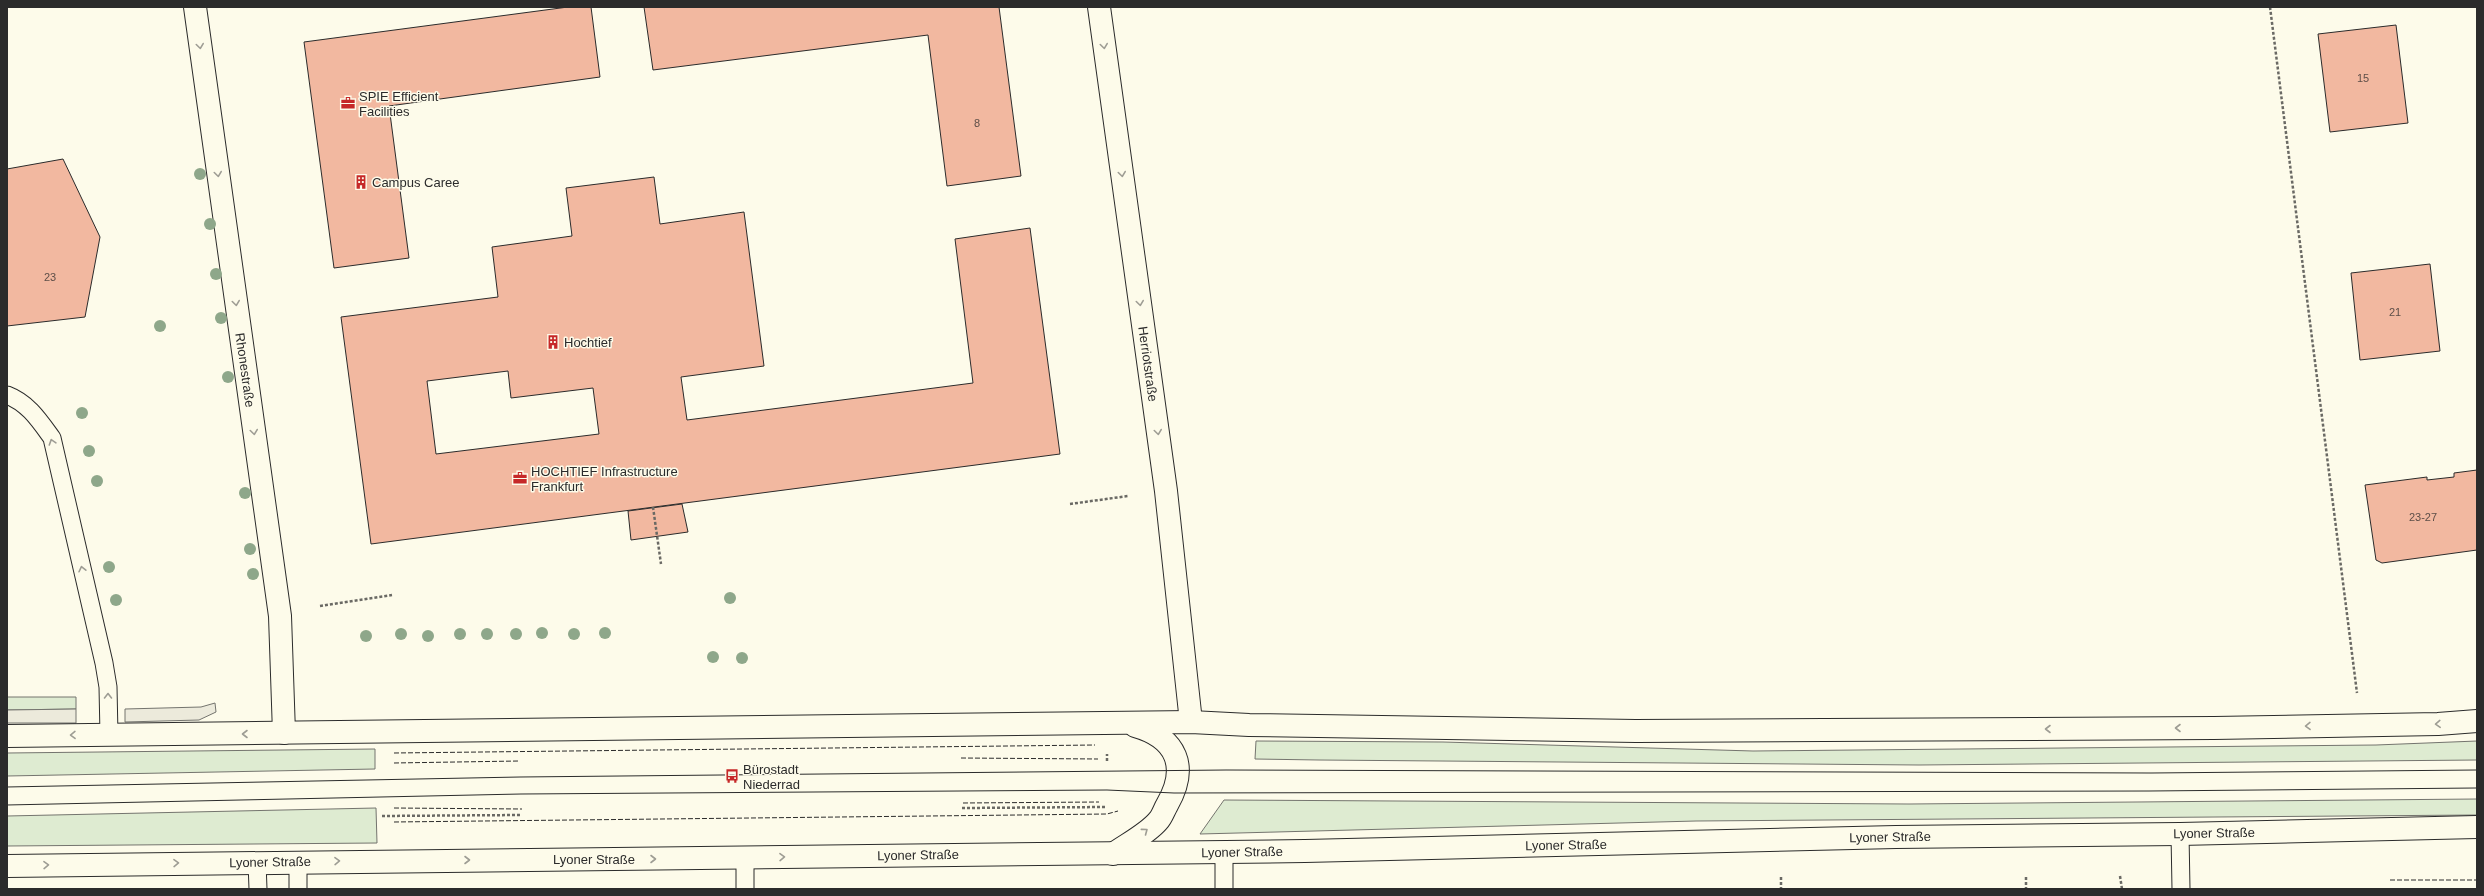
<svg xmlns="http://www.w3.org/2000/svg" width="2484" height="896" font-family="Helvetica,sans-serif">
	<style>
		.green { fill: #deebd1; stroke: #74746e }
		.parking { fill: #eceadb; stroke: #74746e }
		.building { fill: #f2b8a0; stroke: #2b2b2b; fill-rule: evenodd }
		.lines { fill: none; stroke-linecap: round; stroke-linejoin: round }
		.lane-casing { stroke: #2b2b2b; stroke-width: 19 }
		.street-casing { stroke: #2b2b2b; stroke-width: 24 }
		.secondary-casing { stroke: #2b2b2b; stroke-width: 24 }
		.path { stroke: #6a6964; stroke-width: 2.5; stroke-dasharray: 3 2; stroke-linecap: butt }
		.lane { stroke: #fdfbea; stroke-width: 17 }
		.street { stroke: #fdfbea; stroke-width: 22 }
		.secondary { stroke: #fdfbea; stroke-width: 22 }
		.tram { stroke: #2b2b2b; stroke-width: 1 }
		.fence { stroke: #2b2b2b; stroke-width: 1; stroke-dasharray: 5 2; stroke-linecap: butt }
		.tree { fill: #8ea78a }
		.oneway { stroke: #9e9d94 }
		.labels { text-anchor: middle; dominant-baseline: central; stroke-width: 3; stroke-linejoin: round; paint-order: stroke }
		.number-label { font-size: 11px; fill: #5d4e48 }
		.poi-label { font-size: 13px; fill: #2b2b2b; stroke: #fdfbea; text-anchor: start }
		.street-label { font-size: 13px; fill: #2b2b2b; stroke: #fdfbea }
	</style>
	<rect width="100%" height="100%" fill="#fdfbea"/>
	<g class="green">
		<path d="M7,697H76V709L7,710Z"/>
		<path d="M1256,741L1443,742L1753,751L2376,745L2477,741V760L1919,765L1319,760L1255,759Z"/>
		<path d="M375,749V769L7,776V753Z"/>
		<path d="M2477,799V815L1696,821L1200,834L1224,800L1909,804Z"/>
		<path d="M376,808L377,843L7,846V816Z"/>
	</g>
	<g class="parking">
		<path d="M215,703L216,712L199,720L125,722V709L201,707Z"/>
		<path d="M76,709V723H7V710Z"/>
	</g>
	<g class="building">
		<path d="M568,7H591L600,77L389,106L409,258L334,268L304,42Z"/>
		<path d="M644,7H999L1021,176L947,186L928,35L653,70Z"/>
		<path d="M2396,25L2408,123L2330,132L2318,34Z"/>
		<path d="M63,159L100,237L85,317L7,326V169Z"/>
		<path d="M654,177L660,224L744,212L764,366L681,377L687,420L973,383L955,239L1030,228L1060,454L371,544L341,317L498,297L492,247L572,236L566,188ZM508,371L511,398L593,388L599,434L436,454L427,381Z"/>
		<path d="M2430,264L2440,351L2360,360L2351,273Z"/>
		<path d="M2477,470V550L2382,563L2376,560L2365,485L2427,477V480L2454,477V473Z"/>
		<path d="M682,504L688,532L631,540L628,511Z"/>
	</g>
	<g class="lines">
		<defs>
			<g id="lane">
				<path d="M7,395C28,403 39,420 52,438L104,663L108,687L109,735"/>
				<path d="M2180,834L2181,889"/>
				<path d="M1224,852V889"/>
				<path d="M745,858V889"/>
				<path d="M298,861V889"/>
				<path d="M257,862L258,889"/>
			</g>
			<g id="street">
				<path d="M195,7L280,616L284,733"/>
				<path d="M1099,7L1166,491L1191,722"/>
			</g>
			<g id="secondary">
				<path d="M7,736L1191,722L1249,725L1636,731L1825,730L2214,728L2438,724L2477,721"/>
				<path d="M1113,854C1127,844 1147,834 1158,821C1162,817 1164,810 1167,805C1189,767 1177,738 1135,726"/>
				<path d="M7,866L1305,851L1896,837L2180,834L2477,827"/>
			</g>
		</defs>
		<use href="#lane" class="lane-casing"/>
		<use href="#street" class="street-casing"/>
		<use href="#secondary" class="secondary-casing"/>
		<g class="path">
			<path d="M2270,7L2357,693"/>
			<path d="M1070,504L1128,496"/>
			<path d="M653,507L661,564"/>
			<path d="M320,606L392,595"/>
			<path d="M1107,761V754"/>
			<path d="M962,808L1107,807"/>
			<path d="M382,816L522,815"/>
			<path d="M2120,876L2122,889"/>
			<path d="M1781,877V889"/>
			<path d="M2026,877V889"/>
		</g>
		<use href="#lane" class="lane"/>
		<use href="#street" class="street"/>
		<use href="#secondary" class="secondary"/>
		<g class="tram">
			<path d="M7,787L520,777L1226,770L2151,773L2477,770"/>
			<path d="M7,805L521,794L1107,790L1174,793L2149,791L2477,788"/>
		</g>
		<g class="fence">
			<path d="M394,753L1095,745"/>
			<path d="M961,758L1098,759"/>
			<path d="M394,763L519,761"/>
			<path d="M963,803L1099,802"/>
			<path d="M394,808L522,809"/>
			<path d="M394,822L1107,814L1118,811"/>
			<path d="M2390,880H2477"/>
		</g>
	</g>
	<g class="tree">
		<circle cx="200" cy="174" r="6"/>
		<circle cx="210" cy="224" r="6"/>
		<circle cx="216" cy="274" r="6"/>
		<circle cx="221" cy="318" r="6"/>
		<circle cx="160" cy="326" r="6"/>
		<circle cx="228" cy="377" r="6"/>
		<circle cx="82" cy="413" r="6"/>
		<circle cx="89" cy="451" r="6"/>
		<circle cx="97" cy="481" r="6"/>
		<circle cx="245" cy="493" r="6"/>
		<circle cx="250" cy="549" r="6"/>
		<circle cx="109" cy="567" r="6"/>
		<circle cx="253" cy="574" r="6"/>
		<circle cx="730" cy="598" r="6"/>
		<circle cx="116" cy="600" r="6"/>
		<circle cx="542" cy="633" r="6"/>
		<circle cx="605" cy="633" r="6"/>
		<circle cx="401" cy="634" r="6"/>
		<circle cx="460" cy="634" r="6"/>
		<circle cx="487" cy="634" r="6"/>
		<circle cx="516" cy="634" r="6"/>
		<circle cx="574" cy="634" r="6"/>
		<circle cx="366" cy="636" r="6"/>
		<circle cx="428" cy="636" r="6"/>
		<circle cx="713" cy="657" r="6"/>
		<circle cx="742" cy="658" r="6"/>
	</g>
	<defs><path id="oneway-chevron" d="M-2-3.5L2.5 0L-2 3.5" fill="none" stroke-width="1.6" stroke-linecap="round" stroke-linejoin="round"/></defs>
	<g class="oneway">
		<use href="#oneway-chevron" transform="translate(200 46) rotate(82)"/>
		<use href="#oneway-chevron" transform="translate(1104 46) rotate(82)"/>
		<use href="#oneway-chevron" transform="translate(218 174) rotate(82)"/>
		<use href="#oneway-chevron" transform="translate(1122 174) rotate(82)"/>
		<use href="#oneway-chevron" transform="translate(236 303) rotate(82)"/>
		<use href="#oneway-chevron" transform="translate(1140 303) rotate(82)"/>
		<use href="#oneway-chevron" transform="translate(254 432) rotate(82)"/>
		<use href="#oneway-chevron" transform="translate(1158 432) rotate(82)"/>
		<use href="#oneway-chevron" transform="translate(52 442) rotate(-108)"/>
		<use href="#oneway-chevron" transform="translate(82 569) rotate(-103)"/>
		<use href="#oneway-chevron" transform="translate(108 696) rotate(-90)"/>
		<use href="#oneway-chevron" transform="translate(2438 724) rotate(177)"/>
		<use href="#oneway-chevron" transform="translate(2308 726) rotate(179)"/>
		<use href="#oneway-chevron" transform="translate(2178 728) rotate(180)"/>
		<use href="#oneway-chevron" transform="translate(2048 729) rotate(180)"/>
		<use href="#oneway-chevron" transform="translate(245 734) rotate(180)"/>
		<use href="#oneway-chevron" transform="translate(73 735) rotate(179)"/>
		<use href="#oneway-chevron" transform="translate(1145 831) rotate(-37)"/>
		<use href="#oneway-chevron" transform="translate(782 857) rotate(-1)"/>
		<use href="#oneway-chevron" transform="translate(653 859)"/>
		<use href="#oneway-chevron" transform="translate(467 860)"/>
		<use href="#oneway-chevron" transform="translate(337 861) rotate(-1)"/>
		<use href="#oneway-chevron" transform="translate(176 863) rotate(-1)"/>
		<use href="#oneway-chevron" transform="translate(46 865) rotate(-1)"/>
	</g>
	<defs>
		<symbol id="office-bare" viewBox="-9 -9 18 18"><path d="M-6-3h4V-5.5h4V-3h4V5H-6ZM-1-4.5V-3h2v-1.5ZM-6 0V1H6V0Z" fill="#c62828" stroke="#fdfbea" stroke-width="2.5" paint-order="stroke"/></symbol>
		<symbol id="building-bare" viewBox="-9 -9 18 18"><path d="M-4-6H4V6H1V3H-1V6H-4ZM-2.5-4.3h1.7v1.8h-1.7ZM.8-4.3h1.7v1.8H.8ZM-2.5-1h1.7V.8h-1.7ZM.8-1h1.7V.8H.8Z" fill="#c62828" stroke="#fdfbea" stroke-width="2.5" paint-order="stroke"/></symbol>
		<symbol id="bus-bare" viewBox="-9 -9 18 18"><path d="M-5-6H5V4H4V6H2V4H-2V6H-4V4H-5ZM-3.5-4V0h7V-4ZM-3.5 1.2v1.5H-2V1.2ZM2 1.2v1.5H3.5V1.2Z" fill="#c62828" stroke="#fdfbea" stroke-width="2.5" paint-order="stroke"/></symbol>
	</defs>
	<g fill-rule="evenodd">
		<use href="#office-bare" x="338" y="93" width="20" height="20"/>
		<use href="#building-bare" x="351" y="172" width="20" height="20"/>
		<use href="#building-bare" x="543" y="332" width="20" height="20"/>
		<use href="#office-bare" x="510" y="468" width="20" height="20"/>
		<use href="#bus-bare" x="722" y="766" width="20" height="20"/>
	</g>
	<g class="labels">
		<g class="number-label">
			<text x="2363" y="78">15</text>
			<text x="977" y="123">8</text>
			<text x="50" y="277">23</text>
			<text x="2395" y="312">21</text>
			<text x="2423" y="517">23-27</text>
		</g>
		<g class="poi-label">
			<text x="359" y="96">SPIE Efficient<tspan x="359" dy="15">Facilities</tspan></text>
			<text x="372" y="182">Campus Caree</text>
			<text x="564" y="342">Hochtief</text>
			<text x="531" y="471">HOCHTIEF Infrastructure<tspan x="531" dy="15">Frankfurt</tspan></text>
			<text x="743" y="769">Bürostadt<tspan x="743" dy="15">Niederrad</tspan></text>
		</g>
		<g class="street-label">
			<text transform="translate(1148 364) rotate(82)">Herriotstraße</text>
			<text transform="translate(245 370) rotate(82)">Rhonestraße</text>
			<text transform="translate(2214 833) rotate(-1)">Lyoner Straße</text>
			<text transform="translate(1890 837) rotate(-1)">Lyoner Straße</text>
			<text transform="translate(1566 845) rotate(-1)">Lyoner Straße</text>
			<text transform="translate(1242 852) rotate(-1)">Lyoner Straße</text>
			<text transform="translate(918 855) rotate(-1)">Lyoner Straße</text>
			<text x="594" y="859">Lyoner Straße</text>
			<text transform="translate(270 862) rotate(-1)">Lyoner Straße</text>
		</g>
	</g>
	<rect width="2484" height="896" fill="none" stroke="#2b2b2b" stroke-width="16"/>
</svg>
